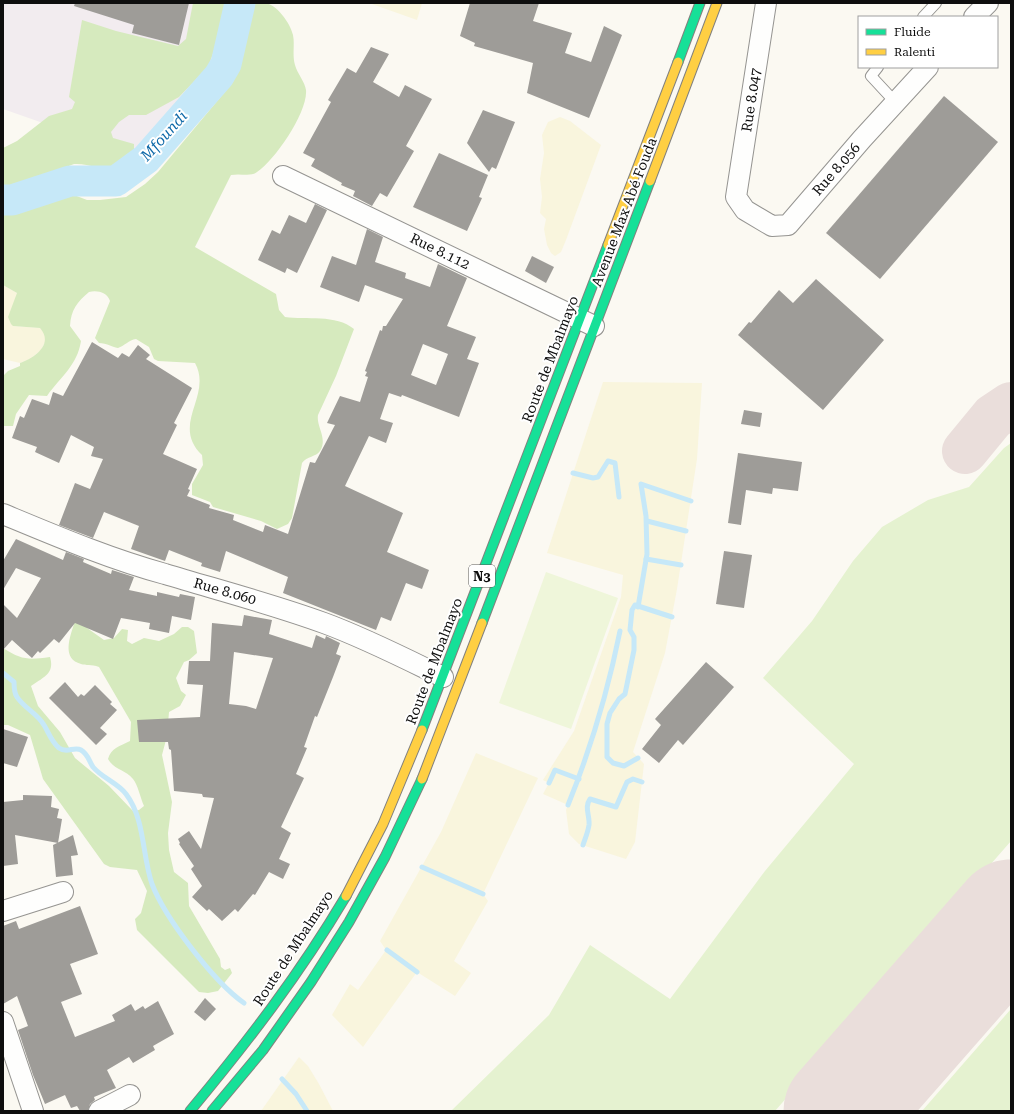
<svg xmlns="http://www.w3.org/2000/svg" width="1014" height="1114" font-family="'Roboto Serif',serif">
	<style>
		.industrial { fill: #f2ecef }
		.farmland { fill: #f9f5dd }
		.green { fill: #e5f2d0 }
		.forest { fill: #d6eabe }
		.pitch { fill: #eff6da }
		.lines { fill: none; stroke-linecap: round; stroke-linejoin: round }
		.stream { stroke: #c6e8f8; stroke-width: 5 }
		.river { stroke: #c6e8f8; stroke-width: 31 }
		.taxiway { stroke: #eadedb; stroke-width: 46 }
		.runway { stroke: #eadedb; stroke-width: 115 }
		.building { fill: #9e9c98; fill-rule: evenodd }
		.lane-casing { stroke: #959491; stroke-width: 12 }
		.street-casing { stroke: #959491; stroke-width: 22 }
		.fast-casing { stroke: #82817e; stroke-width: 11 }
		.slow-casing { stroke: #82817e; stroke-width: 11 }
		.lane { stroke: #fefefd; stroke-width: 10 }
		.street { stroke: #fefefd; stroke-width: 20 }
		.fast { stroke: #16e098; stroke-width: 9 }
		.slow { stroke: #ffcf43; stroke-width: 9 }
		.labels { text-anchor: middle; dominant-baseline: central; stroke-width: 4; stroke-linejoin: round; paint-order: stroke }
		.shield { fill: #fff; stroke: #565656; stroke-width: 1 }
		.shield-label { font-size: 13px; font-weight: bold; fill: #0e0e0e }
		.street-label { font-size: 14px; fill: #0e0e0e; stroke: #fff }
		.water-label { font-size: 15px; font-style: italic; fill: #0e69a8; stroke: #fff }
	</style>
	<rect width="100%" height="100%" fill="#fbf9f2"/>
	<path class="industrial" d="M3,3H240L226,64L219,76L146,159L3,109Z"/>
	<g class="farmland">
		<path d="M369,3H422L417,20Z"/>
		<path d="M560,117L570,121L601,145L566,240L561,252L555,256L551,253L547,245L544,229L546,219L540,213L542,197L540,179L544,153L542,135L548,122Z"/>
		<path d="M3,285L17,293L13,326L40,328L44,333L46,340L41,350L30,359L20,363L3,359Z"/>
		<path d="M603,382L702,383L697,459L677,589L665,653L633,752L644,764L635,842L626,859L579,844L569,834L566,810L568,805L543,794L549,783L543,780L574,731L621,597L623,575L547,553Z"/>
		<path d="M476,753L538,778L483,894L488,901L454,961L471,973L455,996L417,972L363,1047L332,1015L350,984L358,990L386,950L380,941L441,832Z"/>
		<path d="M299,1057L308,1066L319,1084L333,1111H261Z"/>
	</g>
	<g class="green">
		<path d="M1011,443V841L775,1111H451L549,1015L590,945L670,999L765,871L854,764L763,678L812,621L853,561L882,527L928,500L969,487L1004,448Z"/>
		<path d="M1011,1009V1111H922Z"/>
	</g>
	<g class="forest">
		<path d="M193,3H226L225,22L208,67L179,97L146,115H129L119,122L111,132L113,138L134,144V155L116,171C101,170 88,163 74,164L3,191V148L17,141L49,116L72,109L75,102L69,97L82,20L116,31L178,46L186,39Z"/>
		<path d="M254,3C257,3 263,2 266,3C278,6 290,23 293,35C295,44 292,55 295,65C297,73 305,82 306,90C308,112 275,160 257,172C251,177 241,173 231,175L195,247L276,294L279,310L285,317C306,320 336,314 354,329L336,376L318,415C316,427 328,438 320,451C316,457 307,456 302,463L292,518L288,524L277,529L261,521L213,507L210,502L192,495V484L203,465L202,455C170,424 213,396 195,363L158,361L154,359L149,347L136,339C129,340 124,346 118,348C115,348 106,343 99,343L95,338L110,301C107,292 97,290 89,292C77,302 71,310 70,326L81,341C77,366 61,376 47,396L29,395L16,414L13,426H3V376L8,371L20,366V363C35,358 54,344 40,328L13,326L11,324L8,317L17,293L3,285V211L32,203H41L59,195L69,193L87,200H100L126,197L145,184L158,172L233,82L244,35L251,8Z"/>
		<path d="M81,618L87,628L104,640L114,638L122,629L128,630L127,641L132,644L144,638L159,641L174,634L182,627H188L194,631L197,653L189,660L184,662L176,678L181,691L186,695L180,706L169,712L167,736L162,755L172,802L168,833L169,850L174,872L188,883L189,906L220,959L221,967L225,970L230,968L232,973L218,991L208,993L199,992L137,930L135,919L141,913L147,891L137,870L110,867L104,864L43,779L30,735L8,725H3V648C22,660 28,660 50,657C55,674 43,677 31,686L38,706L60,732L75,758L109,786L133,811L139,810L144,806C140,797 138,785 133,779C125,769 115,771 108,759C111,748 120,746 130,741L131,722L99,667C91,664 86,666 81,664C60,659 71,634 75,621Z"/>
	</g>
	<path class="pitch" d="M546,572L618,598L571,729L499,703Z"/>
	<g class="lines">
		<g class="stream">
			<path d="M573,473L593,478L598,477L608,461L615,463L619,497"/>
			<path d="M647,521L686,531"/>
			<path d="M646,559L681,565"/>
			<path d="M638,607L647,554L646,516L641,484L691,501"/>
			<path d="M3,673L14,682C14,687 14,693 17,697C24,708 37,713 44,725C49,733 51,741 59,748C67,754 74,746 81,750C88,754 89,761 93,767C102,778 118,783 126,794C145,819 142,855 152,884C165,918 214,982 244,1003"/>
			<path d="M638,758L624,766L613,763L607,757V724L610,713L619,699L625,694L634,650V637L630,630L632,610L635,605L672,617"/>
			<path d="M549,783L555,770L579,779"/>
			<path d="M568,805C591,748 608,691 620,631"/>
			<path d="M583,845C585,839 588,832 589,825C590,816 584,807 590,799L616,807L627,782L633,779L642,782"/>
			<path d="M422,867L483,894"/>
			<path d="M387,950L417,972"/>
			<path d="M282,1079L296,1094L307,1111"/>
		</g>
		<path class="river" d="M3,200H12L70,181H116L146,159L219,76L226,64L240,3"/>
		<path class="taxiway" d="M965,451L993,417L1011,405"/>
		<path class="runway" d="M841,1111L1011,917"/>
	</g>
	<g class="building">
		<path d="M75,3H189L179,45L132,33L134,25L74,6Z"/>
		<path d="M470,3H539L533,21L572,33L565,53L591,62L604,26L622,35L589,118L527,93L533,63L474,46L475,43L460,36Z"/>
		<path d="M371,47L389,54L373,82L399,97L405,85L432,99L406,146L414,151L387,197L380,193L372,206L353,196L355,191L341,185L342,183L311,166L315,159L303,153L331,102L328,100L347,68L356,73Z"/>
		<path d="M944,96L998,142L880,279L826,233Z"/>
		<path d="M483,110L515,122L496,169L492,167L489,172L467,143Z"/>
		<path d="M439,153L488,175L479,197L482,198L467,231L413,207Z"/>
		<path d="M315,204L327,210L297,273L287,268L285,273L258,260L272,230L280,234L289,215L306,223Z"/>
		<path d="M367,229L383,237L375,262L406,273L405,278L430,287L438,264L467,278L447,326L476,337L467,359L479,363L459,417L402,395L401,397L389,393L380,419L393,423L386,443L369,436L345,486L403,513L387,552L429,570L422,589L406,583L391,621L381,617L376,630L283,593L288,577L226,551L220,572L201,566L202,563L169,550L165,561L131,549L139,526L104,512L93,538L59,525L75,483L90,489L103,459L91,456L94,447L71,435L59,463L35,452L37,447L12,438L20,416L24,418L32,399L49,405L53,392L63,396L92,342L118,358L122,353L129,357L138,345L150,355L146,359L192,388L174,423L177,425L163,454L197,469L188,489L190,490L187,496L210,505L209,508L234,515L233,520L263,532L265,525L288,534L310,462L315,463L335,425L327,423L340,396L360,402L368,377L365,376L367,372L365,371L380,330L382,331L383,326H386L403,299L365,285L359,302L320,287L332,256L356,265ZM423,344L448,354L436,385L411,375Z"/>
		<path d="M532,256L554,267L546,283L525,271Z"/>
		<path d="M816,279L884,340L823,410L738,335L749,322L751,323L779,290L793,303Z"/>
		<path d="M744,410L762,413L760,427L741,424Z"/>
		<path d="M738,453L802,462L798,491L773,488L772,494L746,490L741,525L728,523Z"/>
		<path d="M16,539L63,560L66,552L84,559L83,562L111,574L112,570L134,577L129,590L157,596V592L179,597L180,594L195,597L191,620L172,616L169,633L149,629L150,623L121,618L113,639L75,623L59,643L54,639L40,653L38,651L32,658L12,640L3,650V604L17,618L41,578L16,568L3,590V561Z"/>
		<path d="M724,551L752,555L744,608L716,604Z"/>
		<path d="M244,615L272,620L269,634L312,648L316,635L325,639L326,636L340,643L336,654L341,656L333,677L317,717L315,716L304,747L307,748L296,774L304,778L281,827L291,833L279,859L290,864L283,879L269,872L255,895L253,894L238,912L235,909L222,921L209,909L207,911L192,897L202,886L191,869L194,866L179,844L180,843L178,839L189,831L201,849L214,798L203,797L202,794L174,791L171,750L169,749L168,742H139L137,720L200,717L203,685L187,684L189,661H210L212,623L242,626ZM234,652L273,658L256,709L246,706L229,704Z"/>
		<path d="M706,662L734,687L683,745L678,740L659,763L642,749L661,725L655,719Z"/>
		<path d="M65,682L78,697L81,694L84,696L95,685L112,702L110,704L117,710L100,728L107,734L96,745L49,698Z"/>
		<path d="M3,729L28,737L17,767L3,763Z"/>
		<path d="M23,795L52,796L51,807L59,809L57,818L62,819L58,843L15,835L18,864L3,866V802L23,800Z"/>
		<path d="M73,835L78,855L71,856L73,875L56,877L53,845Z"/>
		<path d="M80,906L98,954L70,964L82,994L61,1002L75,1037L115,1021L112,1015L131,1004L135,1011L143,1006L145,1009L158,1001L174,1034L153,1046L155,1050L133,1063L129,1057L107,1070L116,1088L94,1097L95,1100L90,1104L88,1111H80L77,1106L71,1108L65,1095L45,1104L33,1075L18,1030L28,1026L17,996L3,1004V926L16,921L19,929Z"/>
		<path d="M205,998L216,1009L205,1021L194,1012Z"/>
	</g>
	<g class="lines">
		<defs>
			<g id="lane">
				<path d="M923,17L936,3"/>
				<path d="M878,67L871,76L896,103"/>
			</g>
			<g id="street">
				<path d="M766,3L736,197L745,210L772,226L788,225L862,139L928,67"/>
				<path d="M974,17L988,3"/>
				<path d="M283,176L594,326"/>
				<path d="M3,514C56,536 110,559 165,574C218,590 272,604 324,623C365,638 404,658 443,677"/>
				<path d="M3,911L63,892"/>
				<path d="M3,1022L33,1111"/>
				<path d="M99,1111L130,1095"/>
			</g>
			<g id="fast">
				<path d="M678,62L700,3"/>
				<path d="M482,623L650,181"/>
				<path d="M422,730L608,245"/>
				<path d="M190,1111C249,1040 299,975 346,896"/>
				<path d="M212,1111L263,1050L311,982L349,922L385,857L422,779"/>
			</g>
			<g id="slow">
				<path d="M650,181L717,3"/>
				<path d="M608,245L678,62"/>
				<path d="M422,779L482,623"/>
				<path d="M346,896L383,824L422,730"/>
			</g>
		</defs>
		<use href="#lane" class="lane-casing"/>
		<use href="#street" class="street-casing"/>
		<use href="#fast" class="fast-casing"/>
		<use href="#slow" class="slow-casing"/>
		<use href="#lane" class="lane"/>
		<use href="#street" class="street"/>
		<use href="#fast" class="fast"/>
		<use href="#slow" class="slow"/>
	</g>
	<g class="labels">
		<rect class="shield" x="469" y="565" width="26" height="22" rx="3"/>
		<g class="shield-label">
			<text x="482" y="576">N3</text>
		</g>
		<g class="street-label">
			<text transform="translate(751 100) rotate(-81)">Rue 8.047</text>
			<text transform="translate(836 169) rotate(-49)">Rue 8.056</text>
			<text transform="translate(624 212) rotate(-69)">Avenue Max Abé Fouda</text>
			<text transform="translate(440 251) rotate(26)">Rue 8.112</text>
			<text transform="translate(550 359) rotate(-69)">Route de Mbalmayo</text>
			<text transform="translate(225 591) rotate(16)">Rue 8.060</text>
			<text transform="translate(434 661) rotate(-69)">Route de Mbalmayo</text>
			<text transform="translate(293 948) rotate(-57)">Route de Mbalmayo</text>
		</g>
		<g class="water-label">
			<text transform="translate(164 136) rotate(-48)">Mfoundi</text>
		</g>
	</g>
	<rect width="1014" height="1114" fill="none" stroke="#0e0e0e" stroke-width="8"/>
	<rect x="858" y="16" width="140" height="52" fill="#ffffff" stroke="#9f9f9f"/>
	<rect x="866" y="29" width="20" height="6" fill="#16e098" stroke="#9f9f9f"/>
	<text x="894" y="36" font-size="12" fill="#0e0e0e">Fluide</text>
	<rect x="866" y="49" width="20" height="6" fill="#ffcf43" stroke="#9f9f9f"/>
	<text x="894" y="56" font-size="12" fill="#0e0e0e">Ralenti</text>
</svg>
